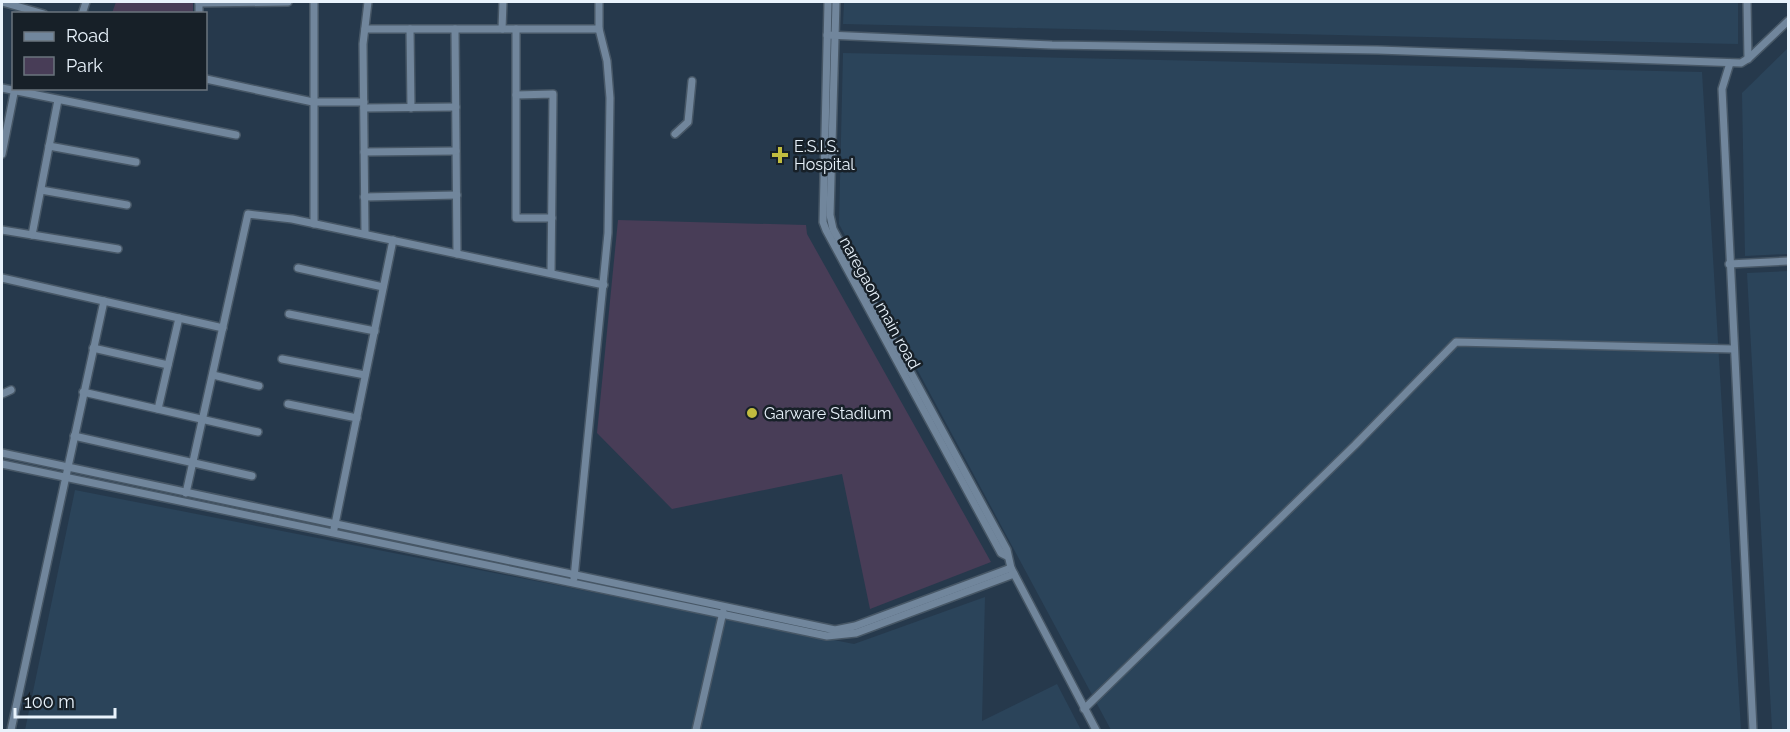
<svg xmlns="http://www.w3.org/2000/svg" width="1790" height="732" font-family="Raleway,sans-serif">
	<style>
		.built { fill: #2b445a }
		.green { fill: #483d57 }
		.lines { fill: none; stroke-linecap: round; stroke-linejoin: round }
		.minor-casing { stroke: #475766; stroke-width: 10 }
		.minor { stroke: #71869c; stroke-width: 7 }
		.poi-dot { fill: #c2bd3f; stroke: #172028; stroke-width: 2 }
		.labels { text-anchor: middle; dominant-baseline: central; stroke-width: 5; stroke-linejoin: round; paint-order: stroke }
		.poi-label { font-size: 16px; fill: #e9f3fc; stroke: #172028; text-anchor: start }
		.street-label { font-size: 16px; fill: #e9f3fc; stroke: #172028 }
	</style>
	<rect width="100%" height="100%" fill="#26394c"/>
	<g class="built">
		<path d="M844,2H1738V44L843,24Z"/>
		<path d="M1788,48V254L1745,256L1742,93Z"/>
		<path d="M843,53L1702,72L1741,730H1111L839,224Z"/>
		<path d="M1788,271V730H1772L1747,273Z"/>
		<path d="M75,490L854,644L985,597L982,721L1057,684L1081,730H25Z"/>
	</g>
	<g class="green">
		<path d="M116,2H193V13H112Z"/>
		<path d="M618,220L806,225L807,234L991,562L870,609L842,474L672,509L597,433Z"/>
	</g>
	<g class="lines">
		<defs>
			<g id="minor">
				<path d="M2,2L44,14"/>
				<path d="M199,2V14"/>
				<path d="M314,2V224"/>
				<path d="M828,2L823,222L826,230L1001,553L1007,556"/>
				<path d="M836,2L830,215L833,229L1007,550L1011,568L1096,730"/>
				<path d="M1747,2L1748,59"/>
				<path d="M199,3L288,2"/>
				<path d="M82,14L86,2"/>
				<path d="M365,29H599"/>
				<path d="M410,29L411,108"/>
				<path d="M455,29L457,254"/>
				<path d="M502,29L503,2"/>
				<path d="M516,29V218H552"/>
				<path d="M827,35L1052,45L1378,50L1741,63L1749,58L1788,21"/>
				<path d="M1730,63L1722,89L1753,730"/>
				<path d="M206,79L313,102H364"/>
				<path d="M2,88L236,135"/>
				<path d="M516,95L553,94L551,273"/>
				<path d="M364,108L456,107"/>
				<path d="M675,134L688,122L692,81"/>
				<path d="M49,146L136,162"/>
				<path d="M364,152L456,151"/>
				<path d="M2,154L15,88"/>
				<path d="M41,190L127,205"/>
				<path d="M364,197L457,195"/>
				<path d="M2,230L118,249"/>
				<path d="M365,234L363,44L368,2"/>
				<path d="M32,235L58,100"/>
				<path d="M1729,264L1788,261"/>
				<path d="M298,268L383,287"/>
				<path d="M2,278L223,328"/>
				<path d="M289,314L375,331"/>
				<path d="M93,348L168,365"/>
				<path d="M282,359L365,375"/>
				<path d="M213,375L259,386"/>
				<path d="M83,392L258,432"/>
				<path d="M2,394L11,390"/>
				<path d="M288,404L357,418"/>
				<path d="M158,409L179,318"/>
				<path d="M74,436L252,476"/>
				<path d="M2,453L835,630L855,626L1011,568"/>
				<path d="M2,464L827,636L856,633L1014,574"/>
				<path d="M186,493L248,214L292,219L604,285"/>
				<path d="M334,529L393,240"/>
				<path d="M574,578L608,233L610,98L607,61L599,29V2"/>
				<path d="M1084,709L1355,445L1456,342L1733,349"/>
				<path d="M11,730L104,301"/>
				<path d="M696,730L723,612"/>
			</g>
		</defs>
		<use href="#minor" class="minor-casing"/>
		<use href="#minor" class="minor"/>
	</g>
	<g class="poi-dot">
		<path d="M777 146h6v6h6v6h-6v6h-6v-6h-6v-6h6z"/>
		<circle cx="752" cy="413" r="6"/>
	</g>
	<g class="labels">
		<g class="poi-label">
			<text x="794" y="146">E.S.I.S.<tspan x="794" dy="18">Hospital</tspan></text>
			<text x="764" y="413">Garware Stadium</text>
		</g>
		<g class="street-label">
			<text transform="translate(880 303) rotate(61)">naregaon main road</text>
		</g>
	</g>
	<rect width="1790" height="732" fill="none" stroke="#e9f3fc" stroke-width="6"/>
	<rect x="12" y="12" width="195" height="78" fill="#172028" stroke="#6b747d" stroke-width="1.5"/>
	<rect x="24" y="32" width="30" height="9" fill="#71869c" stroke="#6b747d" stroke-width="1.5"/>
	<text x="66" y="42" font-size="18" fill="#e9f3fc">Road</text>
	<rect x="24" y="57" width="30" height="18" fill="#483d57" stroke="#6b747d" stroke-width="1.5"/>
	<text x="66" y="72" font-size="18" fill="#e9f3fc">Park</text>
	<path d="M15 708v9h100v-9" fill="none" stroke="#e9f3fc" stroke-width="3"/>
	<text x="24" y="708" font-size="18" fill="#e9f3fc" stroke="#172028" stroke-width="4.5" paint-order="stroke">100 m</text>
</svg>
